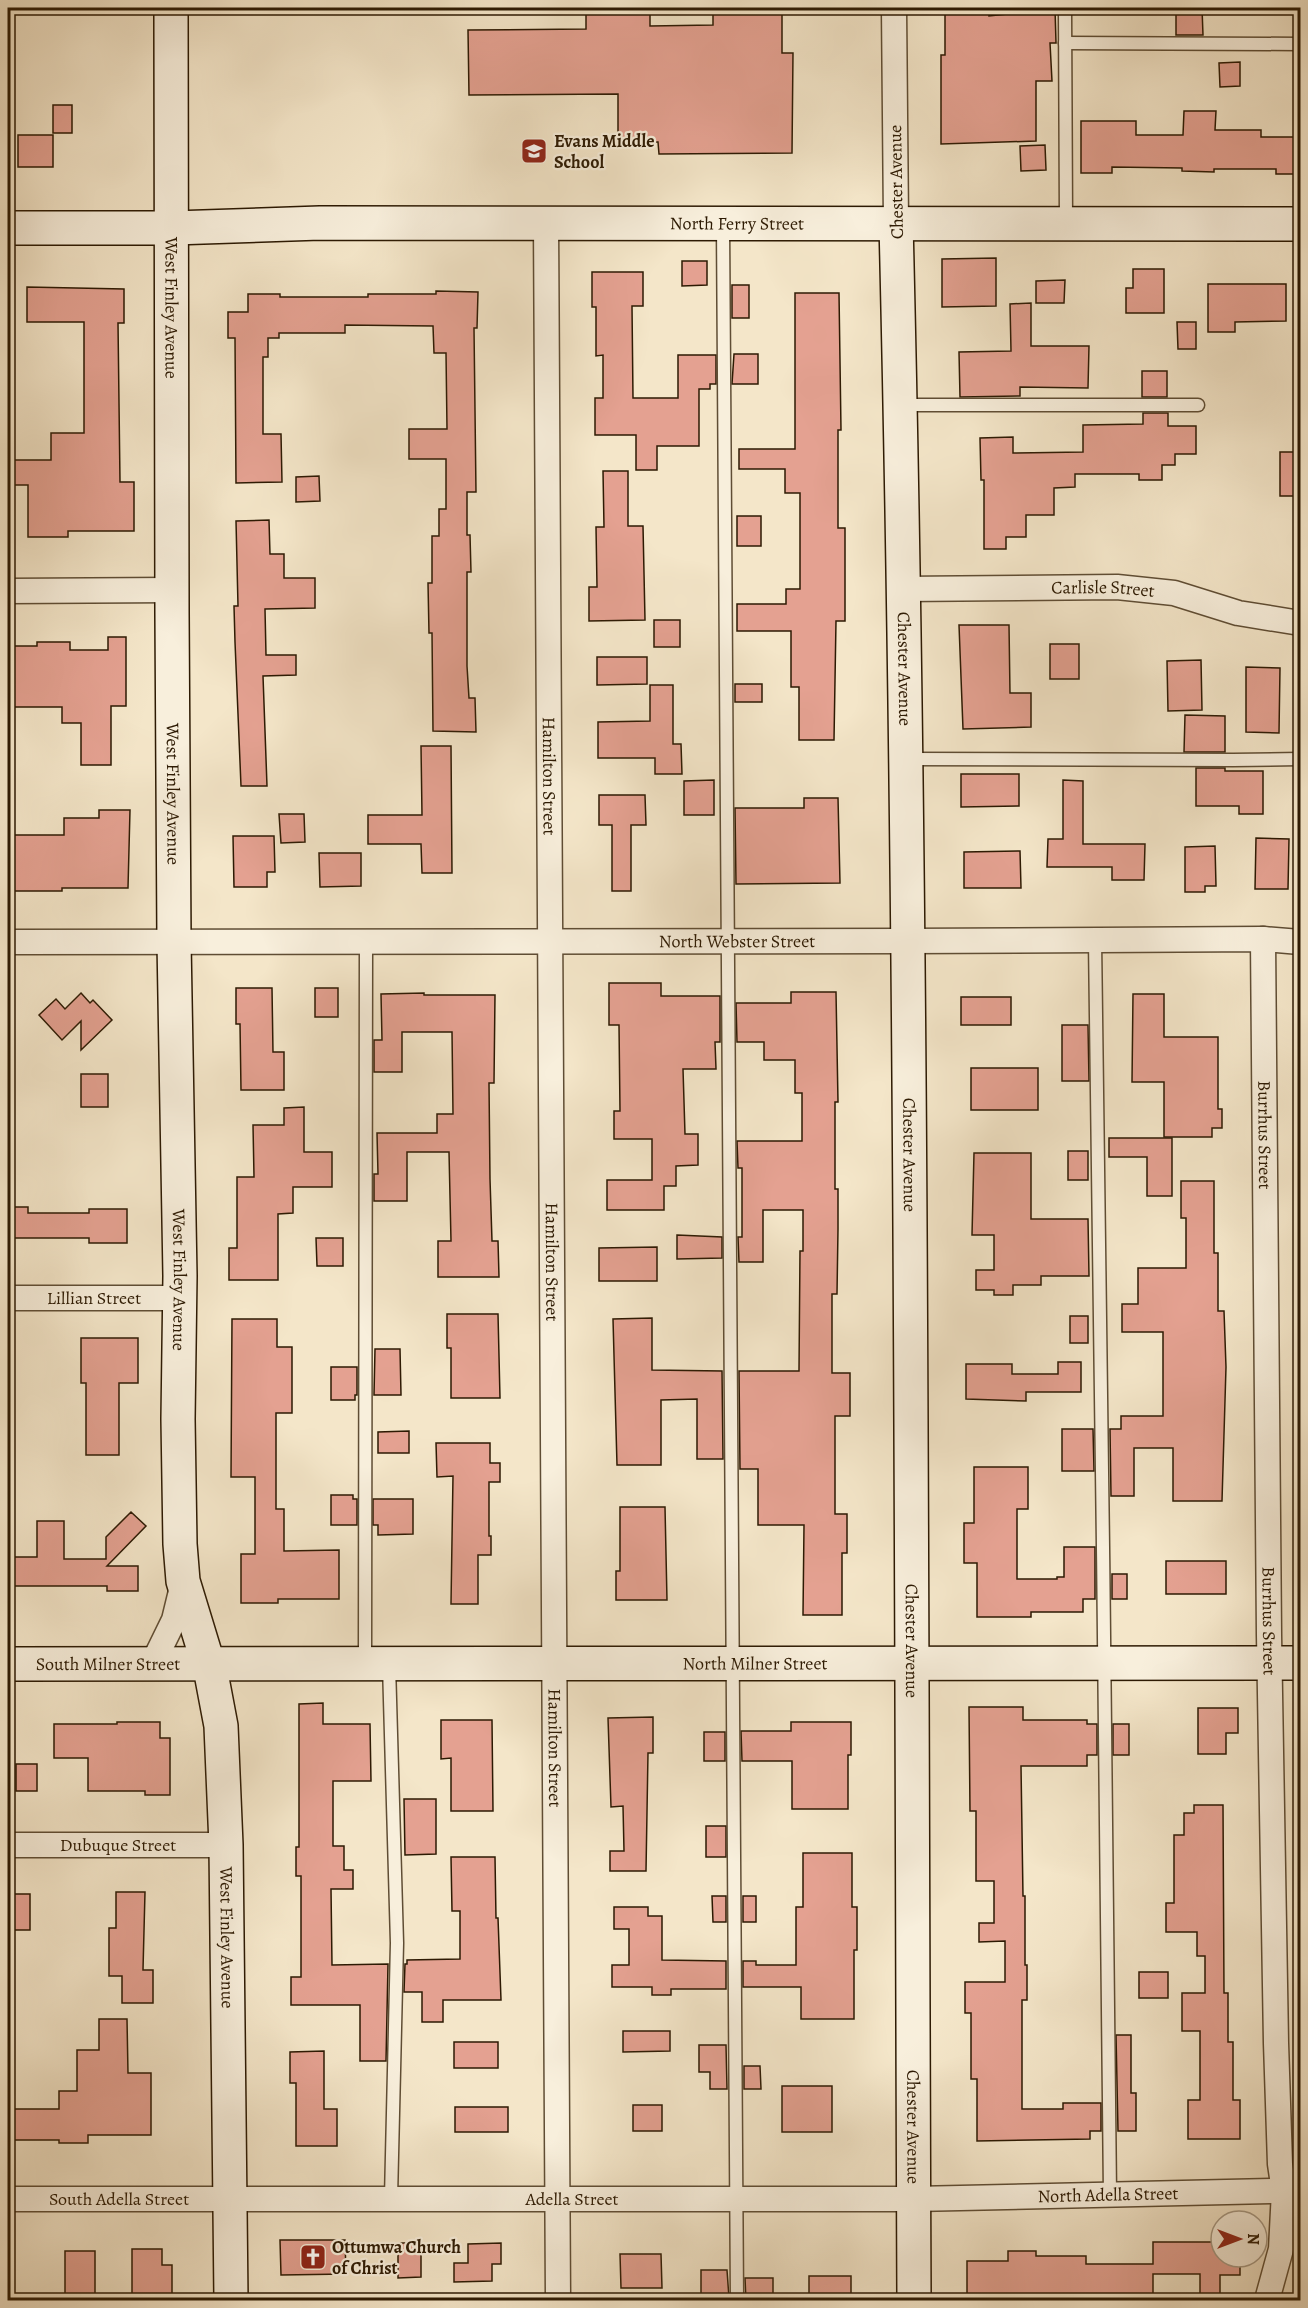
<svg xmlns="http://www.w3.org/2000/svg" width="1308" height="2308" font-family="Alegreya,serif">
	<style>
		.building { fill: #e4a191; stroke: #2d1a03; stroke-width: 1.5 }
		.lines { fill: none; stroke-linecap: round; stroke-linejoin: round }
		.lane-casing { stroke: #5f4d34; stroke-width: 15 }
		.street-casing { stroke: #5f4d34; stroke-width: 27 }
		.secondary-casing { stroke: #2d1a03; stroke-width: 36 }
		.lane { stroke: #f8efdc; stroke-width: 12 }
		.street { stroke: #f8efdc; stroke-width: 24 }
		.secondary { stroke: #f8efdc; stroke-width: 33 }
		.labels { text-anchor: middle; dominant-baseline: central; stroke-width: 4.5; stroke-linejoin: round; paint-order: stroke }
		.poi-label { font-size: 18px; font-weight: bold; fill: #2d1a03; stroke: #f8efdc; text-anchor: start }
		.street-label { font-size: 18px; fill: #2d1a03; stroke: #f8efdc }
	</style>
	<rect width="100%" height="100%" fill="#f4e6c9"/>
	<filter id="stains"><feTurbulence type="fractalNoise" baseFrequency=".00333" numOctaves="4"/><feColorMatrix values="0 0 0 0 .2 0 0 0 0 .09 0 0 0 0 .02 0 0 0 .5 -.17"/></filter>
	<radialGradient id="worn" r=".72"><stop offset=".6" stop-color="#630" stop-opacity="0"/><stop offset="1" stop-color="#630" stop-opacity=".3"/></radialGradient>
	<g class="building">
		<path d="M586,8H650V26L713,25V8H782V53H793L792,153L659,154L658,142H618V94L469,95L468,30L586,29Z"/>
		<path d="M945,8H989V16L1055,9L1056,43H1050L1052,81H1036V141L941,144V55H945Z"/>
		<path d="M1176,8H1202L1203,35H1176Z"/>
		<path d="M1240,62V86L1220,87L1219,63Z"/>
		<rect x="53" y="105" width="19" height="28"/>
		<path d="M1184,111H1216L1215,130H1261V137H1300V174H1276V169H1214V172L1182,171V168L1112,167V173H1081V121H1136V135H1183Z"/>
		<rect x="18" y="135" width="35" height="32"/>
		<path d="M1045,145L1046,170L1021,171L1020,146Z"/>
		<path d="M996,258V306L942,307V259Z"/>
		<path d="M682,261H707V285L682,286Z"/>
		<path d="M1133,269H1164V313H1126V288H1133Z"/>
		<path d="M592,272H643V306H632L633,398H678V355H716V384H710V389H699V446H657V470H636V435H595V398H603V355L596,356V307H592Z"/>
		<path d="M1065,280L1064,303H1036V281Z"/>
		<path d="M1208,284H1286V321L1235,322V332H1208Z"/>
		<rect x="732" y="285" width="17" height="33"/>
		<path d="M27,287L124,289V323H118L120,482H134V531H68V537H28V485H8V460H51V433H84V322H27Z"/>
		<path d="M436,291L478,292L477,328H474L476,492H467V535H470L471,572H467V666L469,698H475L476,732L433,731L432,633H429L428,583H432V536H439V509H446V459H409V429H447L446,353H434L433,326L345,325V333H279V338H268V357H263V434H281L282,482L236,483L235,338H228V312H248V294H280V297H368V294H436Z"/>
		<path d="M795,293H839L841,430H838V528H845V621H836L834,740H799V687H791V631H737V604H786V589H800V493H785V469H739V449H795Z"/>
		<path d="M1031,303V346H1089L1088,388L1020,387V396L960,397L959,352L1011,351L1010,304Z"/>
		<path d="M1177,322H1196V349H1178Z"/>
		<path d="M734,354H758V384H732Z"/>
		<rect x="1142" y="371" width="25" height="26"/>
		<path d="M1143,413H1168V426H1196V454H1175V465H1162V480H1139V474H1075V487L1054,488V515H1026V537H1006V549H984V480H981L980,438L1013,437V453L1083,452V425L1143,424Z"/>
		<rect x="1280" y="452" width="20" height="44"/>
		<path d="M603,471H628V526H643L645,620L589,621V587H597L596,527H604Z"/>
		<path d="M319,476L320,501L296,502V477Z"/>
		<rect x="737" y="516" width="24" height="30"/>
		<path d="M269,520L270,554H284V578H315V608L265,609L266,655H296V675L263,676L267,786H241L235,642L234,606H238L236,521Z"/>
		<rect x="654" y="620" width="26" height="27"/>
		<path d="M959,625H1009L1010,693H1031V727L963,729Z"/>
		<path d="M108,637H126V706H111V765H81V723H62V707H10L8,646H37V642H70V650H108Z"/>
		<rect x="1050" y="644" width="29" height="35"/>
		<path d="M597,657H647V684L597,685Z"/>
		<path d="M1201,660L1202,710L1168,711L1167,661Z"/>
		<path d="M1246,667L1280,668L1279,733L1246,732Z"/>
		<rect x="735" y="684" width="27" height="18"/>
		<path d="M650,685H673V744H681L682,774H655V758H598V722L650,721Z"/>
		<path d="M1185,715L1225,716V752H1184Z"/>
		<path d="M421,746H451L452,873H422L421,844H368V815H422Z"/>
		<path d="M1196,768H1225V771H1263V814H1239V806H1196Z"/>
		<path d="M961,774H1019V806L961,807Z"/>
		<path d="M714,780V815H684V781Z"/>
		<path d="M1063,780L1083,781V844H1145L1144,880H1112V867H1047L1048,839H1063Z"/>
		<path d="M599,795H645L646,825H631V891H612V825H599Z"/>
		<path d="M804,798H838L840,883L736,884L735,808H804Z"/>
		<path d="M99,810H130L128,888H62V891H8V835H64V818H99Z"/>
		<path d="M279,814H304L305,842L281,843Z"/>
		<path d="M233,836H274L275,872H267V887H234Z"/>
		<path d="M1256,838L1289,839L1288,889H1255Z"/>
		<path d="M1215,846L1216,886H1205V892H1185V847Z"/>
		<path d="M1020,851L1021,888H964V852Z"/>
		<path d="M319,853H361V886L320,887Z"/>
		<path d="M609,983H661V996H720V1042H715L716,1069H683L685,1134H698V1165L676,1166V1186H664V1210H607V1180H652V1139H614V1111H620L619,1025H609Z"/>
		<path d="M236,988H272L273,1052H284V1090H241L240,1024H236Z"/>
		<rect x="315" y="988" width="23" height="29"/>
		<path d="M791,992H836L838,1102H835V1189H838V1229L837,1294H832V1373H850V1416H835V1514H847V1553H842V1615H803L804,1525H758V1469H740L739,1371H799L800,1251H803V1210H763V1262H739L738,1237H742V1168H738L737,1141H802V1093H795V1060H764V1042H737L736,1003H791Z"/>
		<path d="M81,993L90,1003L93,1000L112,1020L81,1050V1021L62,1040L39,1015L56,999L65,1009Z"/>
		<path d="M424,993V995H495L494,1083H489L490,1179L492,1241H498L499,1277H438V1241H451L449,1152H407V1201H374V1174H378L377,1133H437V1114H453L452,1032H402V1072H374V1040H382L381,994Z"/>
		<path d="M1133,994H1164V1037H1218V1109H1222V1128H1212V1137H1164V1082H1132Z"/>
		<rect x="961" y="997" width="50" height="28"/>
		<path d="M1062,1025H1088L1089,1081H1062Z"/>
		<rect x="971" y="1068" width="67" height="42"/>
		<rect x="81" y="1074" width="27" height="33"/>
		<path d="M304,1107V1152H332V1187H293V1213L278,1214V1280H229V1248H237V1177H254L253,1125H284V1108Z"/>
		<path d="M1109,1138H1172V1196H1147V1157H1109Z"/>
		<rect x="1068" y="1151" width="20" height="29"/>
		<path d="M974,1153H1031V1219H1088L1089,1276H1041V1285H1013V1295H994V1290H976V1270H994V1235H972Z"/>
		<path d="M1181,1181H1214V1253H1218V1311H1224L1226,1367L1222,1501H1173V1448H1134V1496H1111L1110,1429H1121V1416H1163V1332H1122V1304H1138V1268H1186V1218H1181Z"/>
		<path d="M8,1207H28V1213H89V1209H127V1243H89V1238H8Z"/>
		<path d="M677,1235L722,1237V1258L677,1259Z"/>
		<path d="M316,1238H343V1266H317Z"/>
		<path d="M657,1247V1281H599V1248Z"/>
		<path d="M447,1314H498L500,1398H451V1348H447Z"/>
		<rect x="1070" y="1316" width="18" height="27"/>
		<path d="M652,1318V1370L722,1371L723,1459H697V1399L661,1400V1465H617L613,1319Z"/>
		<path d="M232,1319H277V1347H292V1413H276V1509H284V1551L339,1550V1599H278V1603H241V1554H255V1477H231Z"/>
		<path d="M81,1338H138V1383H119V1455H86V1383H81Z"/>
		<path d="M375,1349H400L401,1395H374Z"/>
		<path d="M1058,1362H1081V1392H1026V1401L966,1399V1364H1012V1374H1058Z"/>
		<path d="M331,1367H357V1395H355V1400H331Z"/>
		<path d="M1062,1429H1093L1094,1471H1062Z"/>
		<path d="M409,1431V1453H378V1432Z"/>
		<path d="M436,1443H490V1463H500V1482H489V1536H491V1555H478V1604H451L453,1476L437,1477Z"/>
		<path d="M974,1467H1028V1509H1017V1579H1057V1577H1064V1547H1095V1599H1083V1612H1031V1617H977V1563H964V1523H974Z"/>
		<path d="M331,1495H353V1499H357V1525H331Z"/>
		<path d="M373,1499H413V1534L378,1535V1525H373Z"/>
		<path d="M620,1507H665L667,1600H616V1571H620Z"/>
		<path d="M131,1512L146,1526L107,1566H138V1591H107V1586H8V1557H37V1521H64V1559H106V1537Z"/>
		<rect x="1166" y="1561" width="60" height="33"/>
		<rect x="1112" y="1574" width="15" height="25"/>
		<path d="M323,1703V1724H370L371,1781H333V1846H344V1870H353V1889H331L332,1965L388,1964L386,2061H360V2005H291V1977H301V1876H296V1847H299V1704Z"/>
		<path d="M969,1707H1023V1720H1087V1724H1097V1755H1087V1766H1021L1023,1896H1025V1965H1027V2000H1022V2109H1063V2103H1101V2131H1090V2139L977,2141V2079H971V2013H965V1982H1005V1941L979,1942V1923H994V1881H976V1811H970Z"/>
		<path d="M1198,1708H1238V1733H1226V1754H1198Z"/>
		<path d="M653,1717V1753H648L646,1871H610V1851H624L623,1806L611,1807L608,1718Z"/>
		<path d="M441,1720H492L493,1811H451V1758L441,1759Z"/>
		<path d="M117,1722H160V1738H170V1795H145V1791H88V1758H54V1724H117Z"/>
		<path d="M791,1722H851V1755H848V1809H792V1761H742L741,1731H791Z"/>
		<rect x="1113" y="1724" width="16" height="31"/>
		<rect x="704" y="1732" width="21" height="29"/>
		<rect x="16" y="1764" width="21" height="27"/>
		<path d="M404,1799H436V1854L405,1855Z"/>
		<path d="M1194,1805H1223L1224,1993H1228V2042H1233V2100H1240V2139H1188V2100H1200V2031H1182V1993H1205V1956H1197V1932H1166V1903H1174V1835H1184V1813H1194Z"/>
		<rect x="706" y="1826" width="20" height="31"/>
		<path d="M803,1853H852V1907H857V1950H854V2019H801V1987H743V1961H756V1965H796V1907H803Z"/>
		<path d="M451,1857H495L496,1918H498L501,2000H443V2022H422V1992H404L405,1964H407V1960L460,1959V1911H452Z"/>
		<path d="M116,1892H145L143,1970H153V2003H122V1976H109V1928H116Z"/>
		<rect x="8" y="1894" width="22" height="36"/>
		<path d="M712,1896H726V1922H713Z"/>
		<rect x="743" y="1896" width="13" height="26"/>
		<path d="M614,1907H648V1916H662V1960L726,1961V1989H671V1995H652V1987H612V1965H629V1929H614Z"/>
		<rect x="1139" y="1972" width="29" height="26"/>
		<path d="M99,2019H127L128,2073H151V2135H88V2143H59V2140H8V2109H59V2091H77V2050H99Z"/>
		<path d="M623,2031H670V2051L623,2052Z"/>
		<path d="M1116,2035H1131V2093H1136V2131H1118Z"/>
		<rect x="454" y="2042" width="44" height="26"/>
		<path d="M699,2045H726L727,2089H710V2072H699Z"/>
		<path d="M324,2051V2109H337V2146H296V2083H290V2052Z"/>
		<path d="M744,2066H760L761,2089H744Z"/>
		<rect x="782" y="2086" width="50" height="46"/>
		<rect x="633" y="2105" width="29" height="26"/>
		<rect x="455" y="2107" width="53" height="25"/>
		<path d="M280,2240H345L346,2274L281,2275Z"/>
		<path d="M1153,2242H1221V2257H1240V2275H1220V2301H1200V2274H1153V2301H1102V2298H1036V2301H1008V2294H967V2261H1008V2251H1036V2256H1086V2264H1153Z"/>
		<path d="M398,2243H421V2277L398,2278Z"/>
		<path d="M501,2243V2264H492V2281L454,2282V2263H468V2244Z"/>
		<path d="M132,2249H162V2265H172V2299H132Z"/>
		<rect x="65" y="2251" width="30" height="48"/>
		<path d="M620,2254H661L662,2288H621Z"/>
		<path d="M701,2270H727L729,2298H701Z"/>
		<rect x="809" y="2276" width="42" height="25"/>
		<path d="M745,2278H773V2301H746Z"/>
	</g>
	<g class="lines">
		<defs>
			<g id="lane">
				<path d="M1065,8L1066,222"/>
				<path d="M1065,43L1300,44"/>
				<path d="M723,225L737,2300"/>
				<path d="M900,405H1198"/>
				<path d="M906,759L1233,760L1300,759"/>
				<path d="M1095,940C1102,1358 1105,1777 1110,2195"/>
				<path d="M365,1664L366,942"/>
				<path d="M389,1665L397,1943L391,2198"/>
			</g>
			<g id="street">
				<path d="M894,8L896,223"/>
				<path id="s1" d="M546,222L558,2300"/>
				<path id="s2" d="M902,589L1117,587L1174,593L1238,613L1300,623"/>
				<path d="M8,591L172,590"/>
				<path id="s3" d="M1263,939L1269,1635L1276,2043L1280,2164L1284,2191L1281,2249L1267,2300"/>
				<path id="s4" d="M8,942L908,941L1263,939L1300,942"/>
				<path id="s5" d="M8,1298H180"/>
				<path d="M152,1665L174,1620L183,1583"/>
				<path id="s6" d="M8,1845H226"/>
				<path id="s7" d="M8,2199H914L1271,2191H1284L1298,2196"/>
			</g>
			<g id="secondary">
				<path id="s8" d="M171,8L172,612L174,942L180,1276L178,1419L180,1544L183,1581L211,1673L221,1726L226,1845L231,2300"/>
				<path id="s9" d="M896,223C913,916 911,1608 914,2300"/>
				<path id="s10" d="M8,228H173L320,223L1300,224"/>
				<path id="s11" d="M8,1664L1300,1663"/>
			</g>
		</defs>
		<use href="#lane" class="lane-casing"/>
		<use href="#street" class="street-casing"/>
		<use href="#secondary" class="secondary-casing"/>
		<use href="#lane" class="lane"/>
		<use href="#street" class="street"/>
		<use href="#secondary" class="secondary"/>
	</g>
	<defs>
		<symbol id="school-square" viewBox="-11 -11 22 22"><rect x="-9" y="-9" width="18" height="18" rx="4" fill="#8f2418" stroke="#f8efdc"/><path d="M0-5L7-2L0 1L-7-2ZM-4 1L0 2.5L4 1V4Q0 6-4 4Z" fill="#fff"/></symbol>
		<symbol id="church-square" viewBox="-11 -11 22 22"><rect x="-9" y="-9" width="18" height="18" rx="4" fill="#8f2418" stroke="#f8efdc"/><path d="M-1.2-6h2.4v3.5h3.3v2.4h-3.3V6h-2.4V-.1h-3.3v-2.4h3.3Z" fill="#fff"/></symbol>
	</defs>
	<g fill-rule="evenodd">
		<use href="#school-square" x="519" y="136" width="30" height="30"/>
		<use href="#church-square" x="298" y="2242" width="30" height="30"/>
	</g>
	<g class="labels">
		<g class="poi-label">
			<text x="554" y="141">Evans Middle<tspan x="554" dy="21">School</tspan></text>
			<text x="332" y="2247">Ottumwa Church<tspan x="332" dy="21">of Christ</tspan></text>
		</g>
		<g class="street-label">
			<text transform="translate(896 182) rotate(-91)">Chester Avenue</text>
			<text stroke="none"><textPath href="#s10" startOffset="729">North Ferry Street</textPath></text>
			<text stroke="none"><textPath href="#s8" startOffset="300">West Finley Avenue</textPath></text>
			<text stroke="none"><textPath href="#s2" startOffset="201">Carlisle Street</textPath></text>
			<text stroke="none"><textPath href="#s9" startOffset="446">Chester Avenue</textPath></text>
			<text stroke="none"><textPath href="#s1" startOffset="554">Hamilton Street</textPath></text>
			<text stroke="none"><textPath href="#s8" startOffset="786">West Finley Avenue</textPath></text>
			<text stroke="none"><textPath href="#s4" startOffset="729">North Webster Street</textPath></text>
			<text stroke="none"><textPath href="#s3" startOffset="196">Burrhus Street</textPath></text>
			<text stroke="none"><textPath href="#s9" startOffset="932">Chester Avenue</textPath></text>
			<text stroke="none"><textPath href="#s1" startOffset="1040">Hamilton Street</textPath></text>
			<text stroke="none"><textPath href="#s8" startOffset="1272">West Finley Avenue</textPath></text>
			<text stroke="none"><textPath href="#s5" startOffset="86">Lillian Street</textPath></text>
			<text stroke="none"><textPath href="#s3" startOffset="682">Burrhus Street</textPath></text>
			<text stroke="none"><textPath href="#s9" startOffset="1418">Chester Avenue</textPath></text>
			<text stroke="none"><textPath href="#s11" startOffset="747">North Milner Street</textPath></text>
			<text stroke="none"><textPath href="#s11" startOffset="100">South Milner Street</textPath></text>
			<text stroke="none"><textPath href="#s1" startOffset="1526">Hamilton Street</textPath></text>
			<text stroke="none"><textPath href="#s6" startOffset="110">Dubuque Street</textPath></text>
			<text stroke="none"><textPath href="#s8" startOffset="1935">West Finley Avenue</textPath></text>
			<text stroke="none"><textPath href="#s9" startOffset="1904">Chester Avenue</textPath></text>
			<text stroke="none"><textPath href="#s7" startOffset="1100">North Adella Street</textPath></text>
			<text stroke="none"><textPath href="#s7" startOffset="111">South Adella Street</textPath></text>
			<text stroke="none"><textPath href="#s7" startOffset="564">Adella Street</textPath></text>
		</g>
	</g>
	<rect width="1308" height="2308" fill="none" stroke="#f4e6c9" stroke-width="30"/>
	<rect x="9" y="9" width="1290" height="2290" fill="none" stroke="#2d1a03" stroke-width="3"/>
	<rect x="15" y="15" width="1278" height="2278" fill="none" stroke="#2d1a03" stroke-width="1.5"/>
	<g transform="translate(1239 2239) rotate(90)"><circle r="28" fill="#f8efdc" stroke="#a79a85" stroke-width="1.5"/>
	<path d="M0-4.5L10 22L0 15L-10 22Z" fill="#8f2418"/>
	<text y="-9" font-size="16" font-weight="bold" text-anchor="middle" fill="#2d1a03">N</text>
	</g>
	<rect width="100%" height="100%" filter="url(#stains)"/>
	<rect width="100%" height="100%" fill="url(#worn)"/>
</svg>
